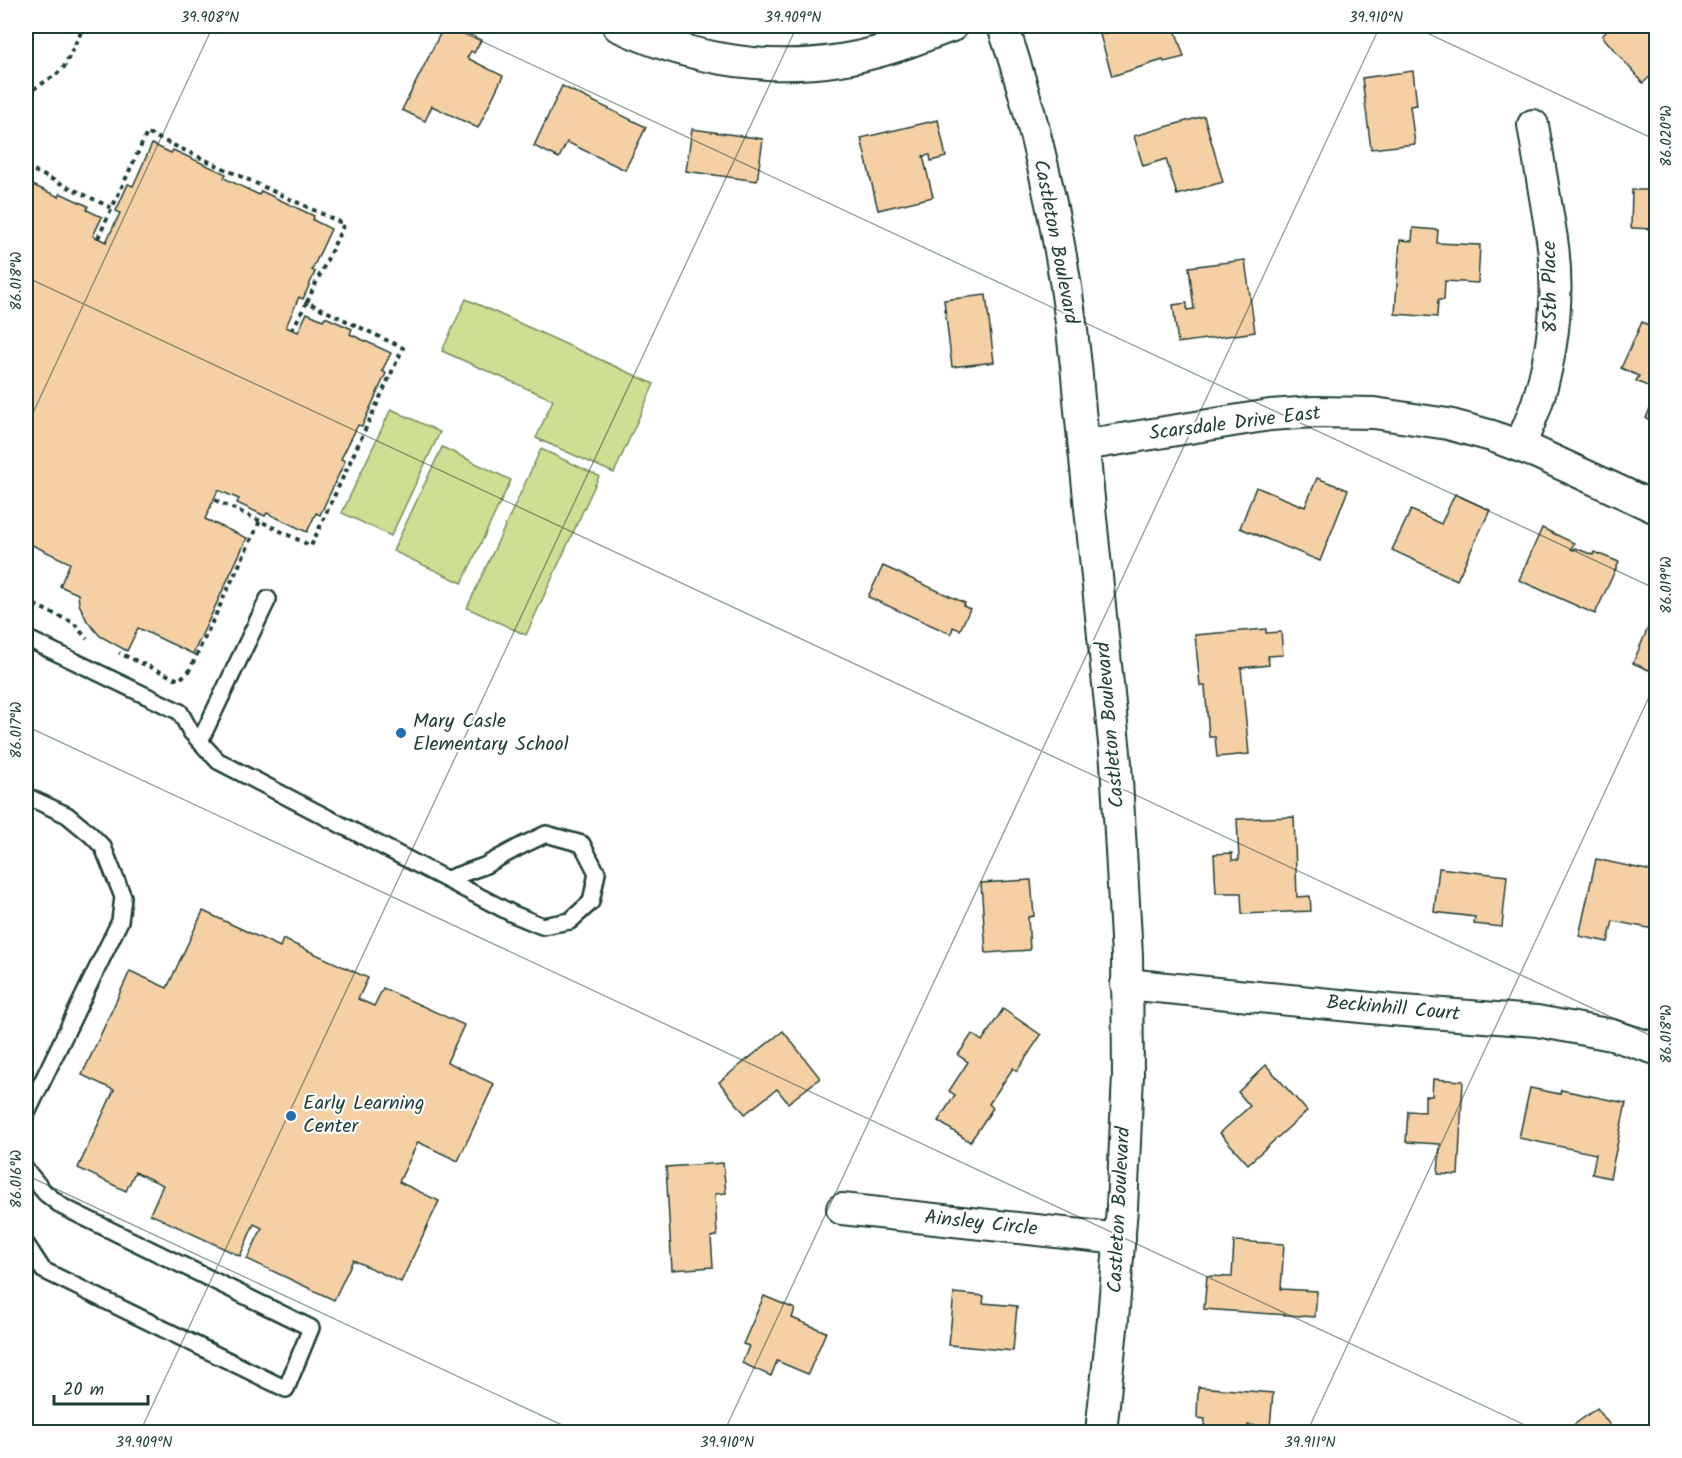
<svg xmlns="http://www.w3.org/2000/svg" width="1682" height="1458" font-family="Kalam,sans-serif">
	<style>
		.green { fill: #cede92; stroke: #768e63; stroke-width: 1.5 }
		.building { fill: #f5d0a5; stroke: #1f3d34; stroke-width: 1.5 }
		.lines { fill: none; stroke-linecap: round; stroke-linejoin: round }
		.lane-casing { stroke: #1f3d34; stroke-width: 20 }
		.street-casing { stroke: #1f3d34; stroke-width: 34 }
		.path { stroke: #1f3d34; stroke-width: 4; stroke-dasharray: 4.5 4.5; stroke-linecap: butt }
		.lane { stroke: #fff; stroke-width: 15 }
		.street { stroke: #fff; stroke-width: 30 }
		.ticks { fill: none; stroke: #1f3d34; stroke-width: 1.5; stroke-opacity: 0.45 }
		.poi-dot { fill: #1f6fb2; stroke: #fff; stroke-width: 2 }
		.labels { text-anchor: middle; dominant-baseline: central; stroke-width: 4.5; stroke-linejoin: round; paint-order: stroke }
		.street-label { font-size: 20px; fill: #1f3d34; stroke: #fff }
		.poi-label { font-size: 20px; fill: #1f3d34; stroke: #fff; text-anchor: start }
		.neatline { fill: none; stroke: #1f3d34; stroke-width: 2 }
		.ticks-label { font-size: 15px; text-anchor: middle; fill: #1f3d34 }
	</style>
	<rect width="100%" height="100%" fill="#fff"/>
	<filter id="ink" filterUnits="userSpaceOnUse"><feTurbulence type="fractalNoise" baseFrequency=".0167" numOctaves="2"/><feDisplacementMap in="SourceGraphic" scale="12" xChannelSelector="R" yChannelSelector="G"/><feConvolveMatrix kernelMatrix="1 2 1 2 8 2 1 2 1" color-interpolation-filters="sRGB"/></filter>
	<g filter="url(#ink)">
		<g class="green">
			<path d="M466,299L654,384L614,473L536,438L553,400L442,351Z"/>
			<path d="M391,409L440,432L391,536L342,513Z"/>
			<path d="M442,447L511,480L462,583L393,551Z"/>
			<path d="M541,449L599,476L526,635L467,608Z"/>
		</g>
		<g class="building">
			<path d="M444,26H450L481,40L474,53L471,51L467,58L503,76L478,128L432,106L425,121L402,110Z"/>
			<path d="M1107,26H1155L1156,29L1167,26H1174L1184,57L1164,62L1163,60L1112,76L1100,35L1109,32Z"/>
			<path d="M1600,26H1656V71L1643,83L1602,36L1606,32Z"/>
			<path d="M1413,71L1417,105L1410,106L1415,144L1371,149L1362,78Z"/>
			<path d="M562,86L646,127L625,170L567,142L559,158L534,146Z"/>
			<path d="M1204,116L1223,182L1177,195L1166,159L1143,166L1134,136Z"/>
			<path d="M938,120L946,157L931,161L930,155L923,156L933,197L878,210L861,138Z"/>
			<path d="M692,129L763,139L757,181L686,171Z"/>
			<path d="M152,144L171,153L173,150L226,174L224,178L259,195L261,191L314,216L313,220L331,229L312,270L315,272L303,299L299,297L286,327L298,332L307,313L323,320L325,317L352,329L350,334L391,353L382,371L386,373L362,426L358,425L341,459L345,461L320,515L316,513L307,532L267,513L265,516L237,503L239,499L218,490L205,519L247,538L193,654L138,628L127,651L100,636L87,621L79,604L78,594L60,586L70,563L26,542V182L59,197L60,193L88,206L87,210L102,217L93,236L106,242L120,213L116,211L128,184L133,186Z"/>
			<path d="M1632,190H1656V229L1631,228Z"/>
			<path d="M1413,228L1438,230L1437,243L1480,245L1478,283L1445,281L1444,300H1438L1437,317L1395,314L1400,240L1412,241Z"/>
			<path d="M1245,260L1255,332L1178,343L1173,305L1187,303V310L1194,309L1189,267Z"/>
			<path d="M986,295L994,362L952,367L944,300Z"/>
			<path d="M1642,322L1656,329V390L1636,381L1639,376L1621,368Z"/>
			<path d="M1656,395V423L1646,418Z"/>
			<path d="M1317,478L1348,490L1320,561L1240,528L1256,487L1305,507Z"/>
			<path d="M1455,494L1490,510L1457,580L1392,550L1411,510L1441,524Z"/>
			<path d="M1542,528L1574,543L1571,549L1574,550L1575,548L1593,555L1594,552L1619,562L1595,614L1519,580Z"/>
			<path d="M883,566L965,603L963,606L970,609L960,630L953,627L951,634L868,597Z"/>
			<path d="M1656,609V673L1633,663Z"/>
			<path d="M1266,629V633L1281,632L1283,655L1268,656L1269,665L1241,668L1249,754L1217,757L1215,737H1209L1205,686H1200L1195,635Z"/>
			<path d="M1294,817L1297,897L1310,896L1311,911L1242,914L1241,893H1216L1214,854L1232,853V860H1239L1237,819Z"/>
			<path d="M1596,859L1656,872V920L1654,929L1613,921L1608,942L1579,936Z"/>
			<path d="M1439,868L1507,876L1502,927L1474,924L1475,917L1434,912Z"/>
			<path d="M1031,880L1034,916L1028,917L1030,950L986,953L981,883Z"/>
			<path d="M203,911L280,947L283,939L368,978L358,999L374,1006L383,988L464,1025L447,1062L494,1084L458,1161L418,1142L399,1182L439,1201L401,1282L353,1260L334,1300L247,1259L262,1228L254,1224L240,1256L150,1214L163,1185L135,1172L126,1191L78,1168L114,1090L82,1075L130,971L167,988Z"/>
			<path d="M1003,1009L1041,1035L1017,1071L1013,1068L989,1104L993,1108L970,1142L938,1121L955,1095L949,1091L968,1062L958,1055L972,1034L982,1041Z"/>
			<path d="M783,1031L820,1078L788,1103L777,1089L745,1114L719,1082Z"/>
			<path d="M1266,1065L1307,1111L1248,1164L1220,1133L1250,1106L1238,1092Z"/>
			<path d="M1433,1079L1463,1081L1458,1175L1438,1174L1440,1144L1406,1142L1408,1111L1425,1112V1096H1432Z"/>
			<path d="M1530,1088L1560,1094L1561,1090L1626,1103L1610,1178L1592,1174L1596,1154L1519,1138Z"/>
			<path d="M723,1163L726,1193L715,1194L717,1236L711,1237L713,1267L672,1270L666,1167Z"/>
			<path d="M1234,1241L1284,1244L1281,1289L1317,1291L1315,1317L1204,1309L1207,1276L1232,1277Z"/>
			<path d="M954,1293L984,1296L983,1303L1017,1306L1013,1351L949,1345Z"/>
			<path d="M764,1296L795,1309L792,1318L826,1332L808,1374L777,1361L771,1376L742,1363L749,1346L743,1344Z"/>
			<path d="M1198,1387L1273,1393L1270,1427L1248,1425V1432H1204L1205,1419L1197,1418Z"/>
			<path d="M1597,1408L1615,1432H1564Z"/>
		</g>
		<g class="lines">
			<defs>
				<g id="lane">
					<path d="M26,638L180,712L191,732L218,761L513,914L542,926L570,921L591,902L597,873L582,844L546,834L519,847L484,866L447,879"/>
					<path d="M200,741L268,599"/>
					<path d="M26,796L67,815L90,834L103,847L123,897L120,921L26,1115"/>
					<path d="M26,1170L45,1193L63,1207L311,1328L286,1389L43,1270L26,1244"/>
				</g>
				<g id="street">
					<path d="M618,26C705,66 799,77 891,48C911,42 931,33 952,26"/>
					<path d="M1003,26C1045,150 1070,280 1080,410L1116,763L1127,956L1128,1075L1122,1208L1113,1319L1101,1432"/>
					<path d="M1084,445L1270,415L1314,412L1374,413L1448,424L1492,436L1537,453L1656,508"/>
					<path d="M1519,446C1550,385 1562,307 1552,239C1546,201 1539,163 1533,125"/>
					<path d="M1126,984L1391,1010L1537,1021L1612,1035L1656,1049"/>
					<path d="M842,1209L1120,1239"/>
				</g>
			</defs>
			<use href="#lane" class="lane-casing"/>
			<use href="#street" class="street-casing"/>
			<g class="path">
				<path d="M26,94L57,74L64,67L84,26"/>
				<path d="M26,167L112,208L147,133L344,224L307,302L403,348L311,546L260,521L189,671L179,680L119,653"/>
				<path d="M98,238L112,208"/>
				<path d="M292,330L307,302"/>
				<path d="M215,500L260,521"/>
				<path d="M26,556L31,544"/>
				<path d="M26,601L74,623L87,639"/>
			</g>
			<use href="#lane" class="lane"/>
			<use href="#street" class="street"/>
		</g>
	</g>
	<path class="ticks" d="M449,26L1656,589M1412,26L1656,140M26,277L1656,1038M26,428L213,26M26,726L1540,1432M26,1175L577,1432M140,1432L797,26M724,1432L1380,26M1307,1432L1656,682"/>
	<g class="poi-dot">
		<circle cx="401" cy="733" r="6"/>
		<circle cx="291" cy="1116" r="6"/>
	</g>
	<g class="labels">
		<g class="street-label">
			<text transform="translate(1055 242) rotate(79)">Castleton Boulevard</text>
			<text transform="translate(1551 287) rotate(-91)">85th Place</text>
			<text transform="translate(1235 424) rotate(-7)">Scarsdale Drive East</text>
			<text transform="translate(1111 725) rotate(-95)">Castleton Boulevard</text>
			<text transform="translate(1393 1009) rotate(5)">Beckinhill Court</text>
			<text transform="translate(1120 1210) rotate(-87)">Castleton Boulevard</text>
			<text transform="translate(981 1224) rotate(6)">Ainsley Circle</text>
		</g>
		<g class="poi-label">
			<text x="413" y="722">Mary Casle<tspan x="413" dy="23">Elementary School</tspan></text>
			<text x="303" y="1104">Early Learning<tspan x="303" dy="23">Center</tspan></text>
		</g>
	</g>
	<rect width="1682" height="1458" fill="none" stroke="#fff" stroke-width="66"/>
	<path d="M54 1395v9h94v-9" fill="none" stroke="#1f3d34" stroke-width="3"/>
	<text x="63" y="1395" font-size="18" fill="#1f3d34" stroke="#ffffff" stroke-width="4.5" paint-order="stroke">20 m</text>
	<rect x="33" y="33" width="1616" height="1392" class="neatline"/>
	<g class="ticks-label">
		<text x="210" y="22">39.908°N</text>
		<text x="793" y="22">39.909°N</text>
		<text x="1376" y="22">39.910°N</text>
		<text transform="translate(1666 136) rotate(-90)" y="5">86.020°W</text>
		<text transform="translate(16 281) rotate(-90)" y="5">86.018°W</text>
		<text transform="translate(1666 585) rotate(-90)" y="5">86.019°W</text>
		<text transform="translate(16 730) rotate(-90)" y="5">86.017°W</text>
		<text transform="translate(1666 1034) rotate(-90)" y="5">86.018°W</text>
		<text transform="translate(16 1179) rotate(-90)" y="5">86.016°W</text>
		<text x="144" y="1447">39.909°N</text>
		<text x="727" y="1447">39.910°N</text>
		<text x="1310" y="1447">39.911°N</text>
	</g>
</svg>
